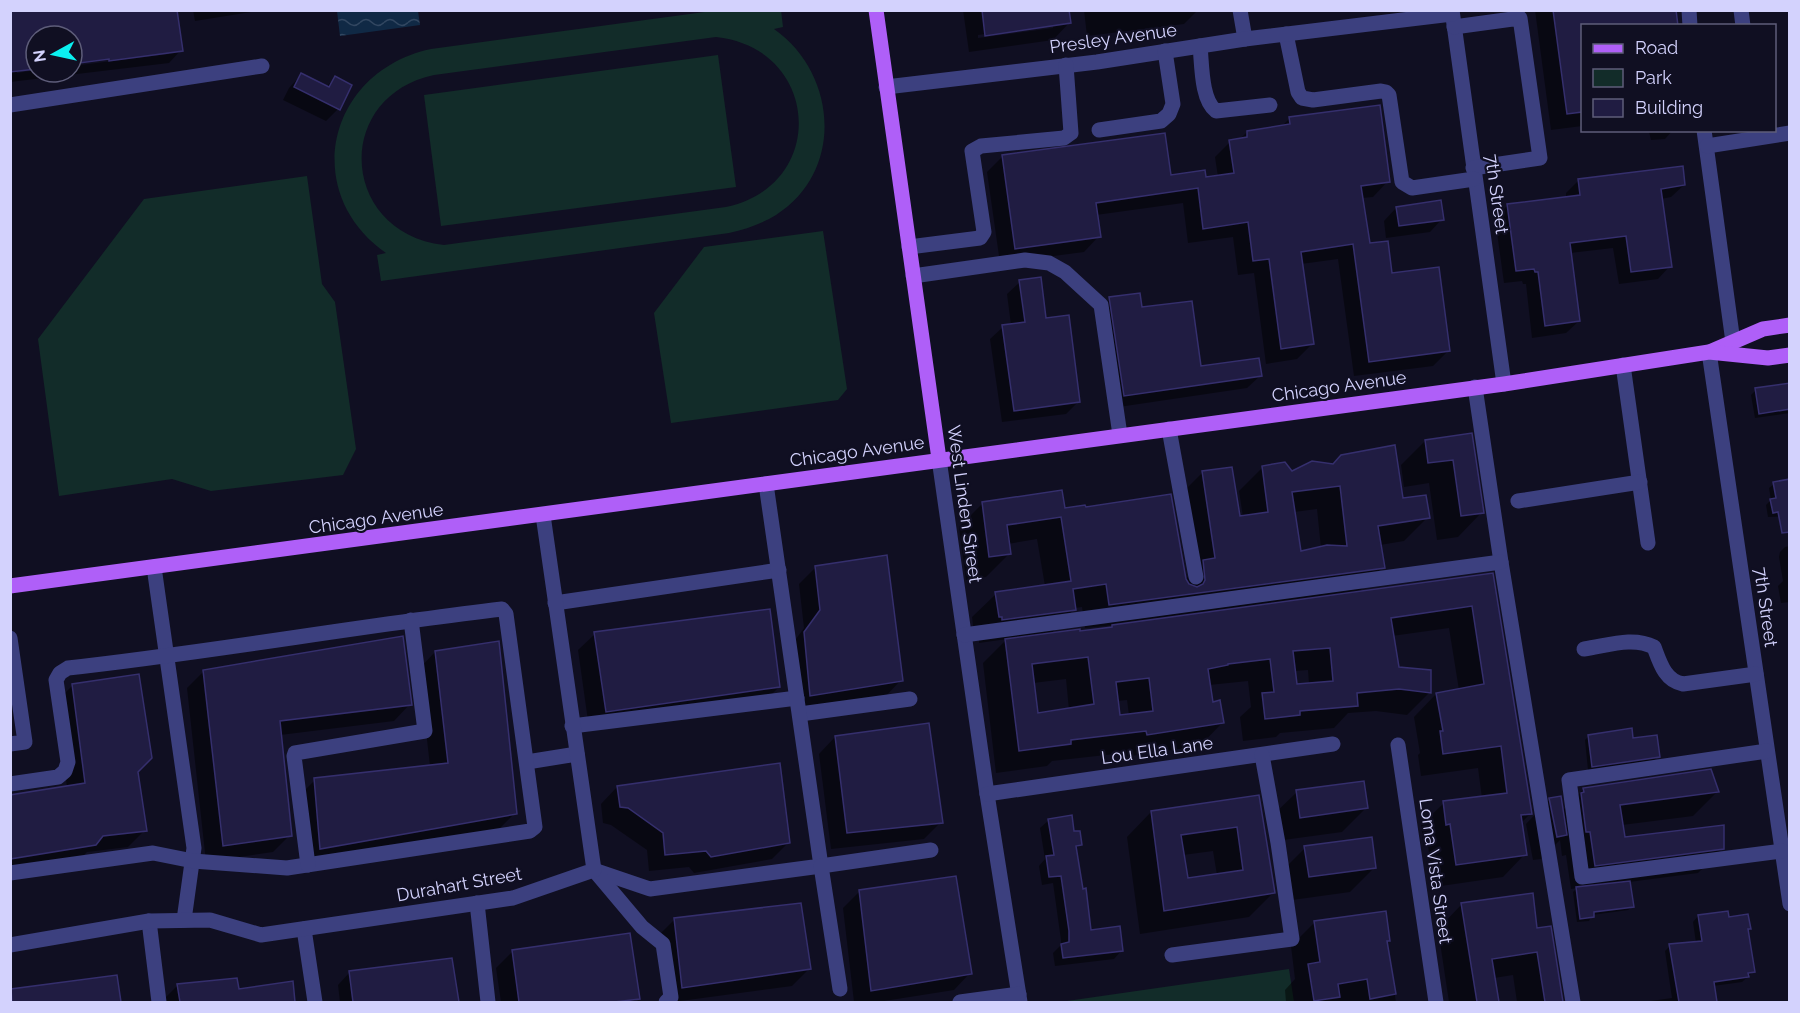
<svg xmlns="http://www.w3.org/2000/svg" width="1800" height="1013" font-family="Raleway,sans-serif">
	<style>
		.park { fill: #122c29; fill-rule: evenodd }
		.water { fill: url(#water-waves) }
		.shadow { fill: #0007; fill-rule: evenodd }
		.building { fill: #201c42; stroke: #352f6d; stroke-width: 1.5; fill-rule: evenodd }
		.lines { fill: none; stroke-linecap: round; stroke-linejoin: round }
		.minor { stroke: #3c407f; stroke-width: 15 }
		.major { stroke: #af5ff8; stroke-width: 15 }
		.labels { text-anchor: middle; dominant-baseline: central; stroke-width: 4.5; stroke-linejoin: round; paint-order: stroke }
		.street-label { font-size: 18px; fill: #d3d2fd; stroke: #100f22 }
	</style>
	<defs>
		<pattern id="water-waves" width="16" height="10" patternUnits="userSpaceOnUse" patternTransform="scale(1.5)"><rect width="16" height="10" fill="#102945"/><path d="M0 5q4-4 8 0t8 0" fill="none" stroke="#324761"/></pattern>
	</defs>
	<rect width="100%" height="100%" fill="#100f22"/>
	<g class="park">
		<path d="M781,10L783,27L774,29C837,73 845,171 776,215C761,224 746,229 729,233L381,281L377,255L386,253C299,192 328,71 431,49L712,11ZM716,37C820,48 829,185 726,207L444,245C340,233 332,97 434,75Z"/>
		<path d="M718,55L736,187L441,226L424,95Z"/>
		<path d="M307,176L322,284L335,302L356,449L343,475L211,491L172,479L59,496L38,339L144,199Z"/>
		<path d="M823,231L847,389L838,400L671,423L654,313L704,247Z"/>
		<path d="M1289,969L1294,1002H1060Z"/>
	</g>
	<path class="water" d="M337,11H418L420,25L340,36Z"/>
	<g class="shadow">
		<path d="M10,10L181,50L169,63L10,82ZM36,36H72V63L169,51V54L72,66V72H36V70L17,73L16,70L36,67Z"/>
		<path d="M193,10H264L195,21Z"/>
		<path d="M963,10H1068L1069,23L1053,40L969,52ZM1053,25V28L978,38V35Z"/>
		<path d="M1084,10H1198L1184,24L1087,36Z"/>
		<path d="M1535,10H1674L1582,26V126L1551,130Z"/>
		<path d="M301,75L326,87L335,78L338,109L326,121L283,100L289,88Z"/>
		<path d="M1290,118L1388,181L1373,197L1362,198L1369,245L1448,351L1433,366L1354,376L1338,259L1301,264L1312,344L1297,359L1266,364L1254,273L1238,275L1233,237L1188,243L1183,203L1096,215L1099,236L1084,252L1000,263L987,172L1003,156L1170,176L1204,178L1218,177L1215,157L1230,142L1239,140L1247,132L1281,127Z"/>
		<path d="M1646,130H1673L1665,139L1651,140L1649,132H1646Z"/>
		<path d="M1578,181L1684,185L1671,197L1661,199L1670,266L1658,279L1619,284L1613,248L1570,253L1579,321L1566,333L1532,338L1526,284H1523L1522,281L1504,283L1495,218L1508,205L1566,198V193Z"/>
		<path d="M1396,208L1442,219L1430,232L1386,238L1384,221Z"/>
		<path d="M1020,282L1079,401L1066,414L1002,422L990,339L1003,327L1011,325L1007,294Z"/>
		<path d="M1110,299L1141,309L1200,368L1260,376L1247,388L1112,408L1098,311Z"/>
		<path d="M1790,385V413L1755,418L1751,395L1756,390Z"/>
		<path d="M1471,434L1482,512L1458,537L1437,540L1429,483L1404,487L1401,465L1425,441Z"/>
		<path d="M1263,467L1292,472L1402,500L1428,517L1404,541L1380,545L1383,567L1358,593L1492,575L1531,813L1521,823L1525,854L1503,877L1434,887L1428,846L1424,847L1421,825L1444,803L1482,798L1478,768L1421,776L1418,755L1420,753L1414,717L1436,694L1459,690L1449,628L1392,636L1397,668L1429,693L1407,715L1376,711L1348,713L1334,728L1280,733L1276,737L1243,741L1240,717L1251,707L1248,681L1209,685L1212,703L1222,723L1200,746L1124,757V753L1052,761L1047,766L996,773L983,663L1007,639L979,643V640H975L972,617L996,594L1045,586L1037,539L1008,544L1010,553L986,577L966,580L959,527L983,503L1064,510L1185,580L1190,574L1179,496L1202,473L1238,518L1243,517L1239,491ZM1317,509L1321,548L1300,553L1294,512ZM1082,607L1085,628L1114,625L1110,629L1050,635L1075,608ZM1308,670L1309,684L1295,685L1294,671ZM1066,679L1069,710L1037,714L1033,683ZM1127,700L1129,715L1119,717L1117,701Z"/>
		<path d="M1774,484L1788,516L1768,517L1766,505L1771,500L1769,488Z"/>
		<path d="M1790,546V602L1781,603L1778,586L1783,581L1779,557L1780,552L1785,547Z"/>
		<path d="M816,567L901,680L885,697L794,712L788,650L804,628L799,584Z"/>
		<path d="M595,634L779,687L762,704L589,728L578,650Z"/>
		<path d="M435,652L515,813L498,830L303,865L298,797L315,780L430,766L419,669Z"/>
		<path d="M204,671L410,704L394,721L280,735L290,835L273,852L206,862L187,688Z"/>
		<path d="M73,685L137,771L145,830L128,847L87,852L78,861L10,872V797L67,787L56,702Z"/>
		<path d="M835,737L941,822L924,839L831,849L819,754Z"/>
		<path d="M1588,737L1632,740L1658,756L1655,760L1588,770L1585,740Z"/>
		<path d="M617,787L789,842L772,859L694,873L689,867L649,871L647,850L611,825L603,823L601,804Z"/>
		<path d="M1584,789L1717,792L1693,816L1622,825L1624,838L1723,848L1698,873L1629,882L1632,907L1628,910L1592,915L1589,921L1577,922L1573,892L1577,888L1571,889L1566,855L1562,856L1560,840L1541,859L1533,860L1526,824L1550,799L1562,811Z"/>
		<path d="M1297,792L1366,808L1342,832L1276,841L1272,816Z"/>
		<path d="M1258,797L1274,892L1249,917L1140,934L1127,837L1151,812ZM1213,851L1217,875L1186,880L1183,855Z"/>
		<path d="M1049,820L1073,833L1081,844L1075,849L1090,932L1122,950L1114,959L1055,966L1053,953L1061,945V940L1053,883L1042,885L1039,866L1045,859L1040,828Z"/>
		<path d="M1305,848L1375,867L1350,892L1285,901L1281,872Z"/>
		<path d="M860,891L970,973L954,990L878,1002H854L843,908Z"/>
		<path d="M1462,904L1536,930L1549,928L1562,1002H1517L1513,975L1494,978L1498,1002H1449L1438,929Z"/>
		<path d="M1698,916L1728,919L1749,928L1747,931L1753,972L1742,982L1713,986L1715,1002H1644L1672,998L1665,951L1670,946L1696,943L1693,922Z"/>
		<path d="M675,919L809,969L792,986L673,1002L658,936Z"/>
		<path d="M1315,922L1388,940L1386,943L1396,1002H1286L1285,990L1295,979L1291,946Z"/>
		<path d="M513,951L638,998L634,1002H501L496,968Z"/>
		<path d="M451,959L458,1002H340L338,985L350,972Z"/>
		<path d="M116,977L119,1002H10L11,990Z"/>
		<path d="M291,982L294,1002H161L178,985L238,991Z"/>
	</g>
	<g class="building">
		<path d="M10,10H177L183,51L109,61V59L72,64V36H36V69L10,72Z"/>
		<path d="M982,10H1069L1071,23L985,36Z"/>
		<path d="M1553,10H1676L1678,26H1582V112L1567,114Z"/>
		<path d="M301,73L329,87L335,76L352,85L340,110L294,87Z"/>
		<path d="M1380,105L1390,182L1361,186L1370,243L1388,241L1392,273L1439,267L1450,351L1369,362L1353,244L1301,252L1314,344L1281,349L1269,259L1253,261L1248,222L1203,229L1198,188L1096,203L1101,237L1015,249L1002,155L1165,133L1171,175L1205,170L1206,177L1234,173L1229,140L1247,137V131L1290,124L1289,117Z"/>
		<path d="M1683,166L1685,185L1661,189L1672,267L1631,272L1626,236L1570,243L1580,321L1545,326L1538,272H1535L1534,269L1516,271L1507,204L1580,195L1578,179Z"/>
		<path d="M1441,200L1444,220L1399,226L1396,207Z"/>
		<path d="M1041,277L1046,318L1069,315L1080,402L1014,411L1002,325L1025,322L1019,280Z"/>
		<path d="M1140,293L1142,307L1192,301L1201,366L1259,358L1262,376L1124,396L1109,297Z"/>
		<path d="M1790,383V409L1759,414L1755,388Z"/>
		<path d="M1472,433L1484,513L1461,516L1453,460L1428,463L1425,440Z"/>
		<path d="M1395,445L1403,498L1426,495L1430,518L1378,526L1385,568L1109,605L1106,584L1073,589L1076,610L1002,620V617H999L995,592L1071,581L1061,517L1007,525L1011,554L989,557L982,502L1062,490L1065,508L1085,505L1086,507L1171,494L1186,579L1189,584L1197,587L1203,584L1205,580L1203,560L1215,558L1202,471L1232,467L1240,516L1268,512L1262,466L1285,462L1292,471L1312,461L1333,464L1341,455ZM1340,486L1347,546L1327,545L1301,551L1292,492Z"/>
		<path d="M1790,479V532L1782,533L1778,512L1773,513L1770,499L1776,498L1773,482Z"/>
		<path d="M887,555L903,681L810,696L804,632L820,610L815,566Z"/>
		<path d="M1493,573L1532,814L1521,815L1527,855L1456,865L1450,824L1446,825L1443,801L1507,793L1501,746L1443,754L1440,731H1443L1436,693L1484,684L1472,606L1391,618L1399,667L1431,670V693L1399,689L1357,693L1358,706L1300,711V715L1265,719L1262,693L1274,692L1270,659L1228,664V665L1208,669L1213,702L1220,700L1224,723L1147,735L1146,731L1071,740V744L1019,751L1005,639L1080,629V631L1112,627V625ZM1330,648L1333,681L1297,684L1293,651ZM1088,657L1094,704L1038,713L1032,664ZM1149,678L1153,711L1120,715L1116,682Z"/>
		<path d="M770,609L780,687L606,712L594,632Z"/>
		<path d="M403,636L412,705L280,721L292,836L223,846L203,670Z"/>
		<path d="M499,641L517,814L320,849L314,778L448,763L435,651Z"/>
		<path d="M139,674L152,758L138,772L147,831L103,836L96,845L10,859V795L85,783L72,684Z"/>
		<path d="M929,723L943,823L847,833L835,736Z"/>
		<path d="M1632,728L1633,738L1657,735L1660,757L1592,767L1588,735Z"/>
		<path d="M780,763L790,843L711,857L706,851L665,855L663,833L628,808L620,807L617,786Z"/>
		<path d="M1711,769L1719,792L1620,805L1625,837L1724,825V849L1595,866L1590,832H1586L1581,793L1584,792L1583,788Z"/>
		<path d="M1364,781L1368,808L1300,818L1296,790Z"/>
		<path d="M1259,795L1275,893L1164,911L1151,811ZM1237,827L1243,870L1188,878L1181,835Z"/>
		<path d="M1561,796L1567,835L1557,837L1549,798Z"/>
		<path d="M1072,815L1074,831H1080L1082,845L1076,846L1083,889L1086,888L1091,930L1120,926L1123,951L1063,958L1061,944L1069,942V931L1061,876L1049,877L1046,856L1054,855L1048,819Z"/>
		<path d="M1372,837L1376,868L1309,877L1304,846Z"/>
		<path d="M956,876L972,974L871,991L859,890Z"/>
		<path d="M1630,881L1634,907L1594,912V917L1580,919L1576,887Z"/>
		<path d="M1533,893L1537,928L1551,926L1563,1002H1545L1537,952L1492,959L1499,1002H1477L1461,903Z"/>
		<path d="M801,903L811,969L682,988L674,918Z"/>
		<path d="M1386,911L1390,941H1387L1396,994L1370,999L1367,979L1338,984L1340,997L1314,1001L1308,964L1320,962L1314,921Z"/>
		<path d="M1728,911L1729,917L1748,914L1751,929H1748L1755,972L1748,973L1749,977L1714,982L1717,1002H1679L1669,944L1702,941L1698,915Z"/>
		<path d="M630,933L640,999L614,1002H519L512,950Z"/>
		<path d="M452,958L459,1002H353L349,971Z"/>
		<path d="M117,975L121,1002H12L11,989Z"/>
		<path d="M237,978L239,989L293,981L295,1002H180L177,984Z"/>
	</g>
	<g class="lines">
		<g class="minor">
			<path d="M1240,10L1245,39"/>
			<path d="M1452,10L1504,384"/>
			<path d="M1689,10L1690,26"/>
			<path d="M1741,10L1743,26"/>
			<path d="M1454,27L1520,18L1540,158L1473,168"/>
			<path d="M1286,34L1298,92L1302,98L1313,100L1381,91L1386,92L1389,95L1402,182L1412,188L1474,179"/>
			<path d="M1200,46C1202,64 1201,100 1216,111L1270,105"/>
			<path d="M886,87L1097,62L1245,39L1452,14"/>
			<path d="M10,105L262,66"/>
			<path d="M1099,130L1161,121L1169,114L1173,104L1165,51"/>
			<path d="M1704,130L1733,342"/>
			<path d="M1707,146L1790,133"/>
			<path d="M909,247L980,238L984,232L972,151L981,146L1064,138L1071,133L1066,65"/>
			<path d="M913,276L1025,260L1049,263L1065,272L1101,305L1120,435"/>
			<path d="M1709,352L1790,904"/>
			<path d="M1623,365L1648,543"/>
			<path d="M1475,387L1501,562L1573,1002"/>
			<path d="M1169,429L1196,577"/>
			<path d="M939,459L987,794L1020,1002"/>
			<path d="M1518,501L1640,482"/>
			<path d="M154,567L194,848L184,920"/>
			<path d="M555,603L779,570"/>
			<path d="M964,635L1501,562"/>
			<path d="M10,638L25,742L10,744"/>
			<path d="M1584,649C1607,646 1632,636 1654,647C1660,663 1665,681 1683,684L1756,674"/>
			<path d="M800,714L910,699"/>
			<path d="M572,726L797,698"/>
			<path d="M1398,745L1436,1002"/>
			<path d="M1767,751L1569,780L1582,877L1782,851"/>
			<path d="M527,762L577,754"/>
			<path d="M10,784L58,777L65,771L68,762L56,680L60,673L68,668C213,652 357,626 502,609L506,614L535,827L530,831L287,868L193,861L153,853L10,873"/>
			<path d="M987,794L1333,744"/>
			<path d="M308,865L294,756L295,753L425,731L411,620"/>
			<path d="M594,870L650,889L821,866L766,484"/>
			<path d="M594,870L642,927L663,944L671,997L666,1002"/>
			<path d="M477,903L488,1002"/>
			<path d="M149,921L159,1002"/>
			<path d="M304,929L315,1002"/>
			<path d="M10,945L149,921L210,920L261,935L513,898L594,870L543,515"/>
			<path d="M1172,955L1292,939L1278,843L1262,755"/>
			<path d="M840,989L821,866L931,850"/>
			<path d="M960,1002L1019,994"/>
		</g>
		<g class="major">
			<path d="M876,10L939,459"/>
			<path d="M1712,351L1763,329L1790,325"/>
			<path d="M10,586L1504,384L1709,352L1768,358L1790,355"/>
		</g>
	</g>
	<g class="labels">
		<g class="street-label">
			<text transform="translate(1113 38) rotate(-8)">Presley Avenue</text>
			<text transform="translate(1497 194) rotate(82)">7th Street</text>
			<text transform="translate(1339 386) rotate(-8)">Chicago Avenue</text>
			<text transform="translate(857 451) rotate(-8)">Chicago Avenue</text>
			<text transform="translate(965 504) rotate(82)">West Linden Street</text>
			<text transform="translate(376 518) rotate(-8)">Chicago Avenue</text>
			<text transform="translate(1766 607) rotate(82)">7th Street</text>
			<text transform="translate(1157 750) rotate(-8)">Lou Ella Lane</text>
			<text transform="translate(1436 871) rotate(82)">Loma Vista Street</text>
			<text transform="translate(459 884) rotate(-10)">Durahart Street</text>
		</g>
	</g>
	<rect width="1800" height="1013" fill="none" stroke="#d3d2fd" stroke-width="24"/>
	<rect x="1581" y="24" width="195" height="108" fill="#100f22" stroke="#5e5d7a" stroke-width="1.5"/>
	<rect x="1593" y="44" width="30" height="9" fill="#af5ff8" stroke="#5e5d7a" stroke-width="1.5"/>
	<text x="1635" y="54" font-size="18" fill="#d3d2fd">Road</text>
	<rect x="1593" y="69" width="30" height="18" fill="#122c29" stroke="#5e5d7a" stroke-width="1.5"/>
	<text x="1635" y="84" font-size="18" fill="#d3d2fd">Park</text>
	<rect x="1593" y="99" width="30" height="18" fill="#201c42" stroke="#5e5d7a" stroke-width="1.5"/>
	<text x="1635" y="114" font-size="18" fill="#d3d2fd">Building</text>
	<g transform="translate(54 54) rotate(262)"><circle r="28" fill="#100f22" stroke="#5e5d7a" stroke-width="1.5"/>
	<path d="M0-4.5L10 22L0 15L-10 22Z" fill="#0bf0f0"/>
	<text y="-9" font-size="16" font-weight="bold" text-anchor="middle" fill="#d3d2fd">N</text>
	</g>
</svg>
